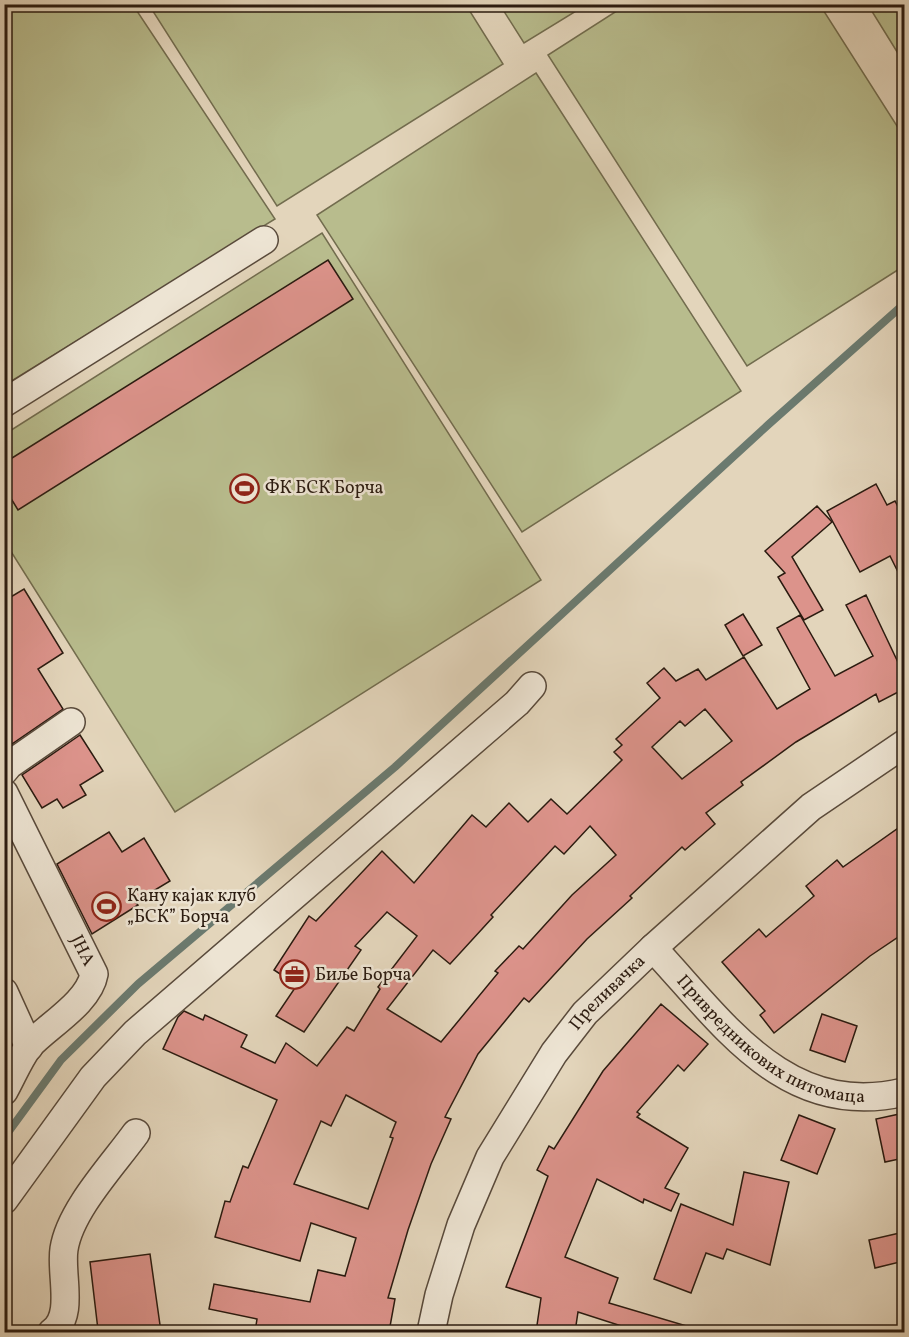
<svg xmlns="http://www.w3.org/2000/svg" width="909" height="1337" font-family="Vollkorn,serif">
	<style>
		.green { fill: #b8bc8d; stroke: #726c4e; stroke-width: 1.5 }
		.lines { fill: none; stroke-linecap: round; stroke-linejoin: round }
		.stream { stroke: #6b7a6f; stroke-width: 8 }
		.building { fill: #dc938b; stroke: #2b1b10; stroke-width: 1.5; fill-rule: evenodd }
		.minor-casing { stroke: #594a3b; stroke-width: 30 }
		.minor { stroke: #ede4d3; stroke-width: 27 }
		.labels { text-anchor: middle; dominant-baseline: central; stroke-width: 5; stroke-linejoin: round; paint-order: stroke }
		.poi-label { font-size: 18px; fill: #2b1b10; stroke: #ede4d3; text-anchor: start }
		.street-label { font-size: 18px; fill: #2b1b10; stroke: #ede4d3 }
	</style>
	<rect width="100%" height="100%" fill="#e3d5bb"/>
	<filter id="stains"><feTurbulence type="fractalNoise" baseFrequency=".00333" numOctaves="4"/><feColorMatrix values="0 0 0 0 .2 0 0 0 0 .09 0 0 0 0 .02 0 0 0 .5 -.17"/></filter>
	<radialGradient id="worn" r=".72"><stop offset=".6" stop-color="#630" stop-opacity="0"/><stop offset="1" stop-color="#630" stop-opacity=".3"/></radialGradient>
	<g class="green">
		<path d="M5,5H133L275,219L5,385Z"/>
		<path d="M149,5H466L503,64L277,206Z"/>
		<path d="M500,5H586L524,43Z"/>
		<path d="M626,5H820L904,137V266L747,366L548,55Z"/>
		<path d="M868,5H904V63Z"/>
		<path d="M536,73L741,391L522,532L317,215Z"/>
		<path d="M322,233L541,580L175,812L5,542V434Z"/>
	</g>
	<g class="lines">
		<path class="stream" d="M4,1138L61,1060L138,984L395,767L769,424L904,304"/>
	</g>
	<g class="building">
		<path d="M328,260L353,299L18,510L4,487V463Z"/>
		<path d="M876,484L887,505L895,501L904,518V584L890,556L860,572L827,511Z"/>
		<path d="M817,506L832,522L792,557L823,610L804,620L778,577L785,573L765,551Z"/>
		<path d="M24,589L63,653L38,669L63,709L6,748L4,601Z"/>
		<path d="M866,595L904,675V689L879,702L876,694L796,742L741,782L743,785L706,813L715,824L685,850L682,847L630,896L632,898L587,939L529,1002L524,998L478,1054L445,1117L451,1119L431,1164L408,1230L388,1298L395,1299L389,1332H255L257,1319L209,1309L214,1284L310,1302L318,1270L345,1276L356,1238L311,1223L300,1261L215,1237L225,1201L230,1202L243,1166L248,1168L277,1100L163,1049L178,1017L184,1011L203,1020L205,1015L247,1035L241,1047L275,1063L286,1043L317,1066L347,1027L354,1031L380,989L378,987L417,936L387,912L355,946L361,950L304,1032L276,1016L297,985L274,970L309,916L316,921L382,851L414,883L472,815L486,827L509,803L528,822L551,799L567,814L622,760L614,752L622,745L616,739L660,698L647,683L664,668L676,681L698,669L706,680L744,657L777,709L810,689L777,628L800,615L835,676L873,656L846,605ZM705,709L732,741L682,779L652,747L680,721L685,726ZM590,826L616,855L572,895L523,949L519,946L495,971L498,973L441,1042L387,1009L433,950L450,964L493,917L491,915L555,846L564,854ZM346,1095L396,1122L390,1137L393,1138L368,1209L294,1184L321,1121L331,1126Z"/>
		<path d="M743,614L762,645L743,656L725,625Z"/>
		<path d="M80,735L103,771L80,785L86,795L63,808L57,799L42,808L22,775Z"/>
		<path d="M904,824V933L870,956L774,1033L760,1015L765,1011L722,962L759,929L766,937L814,896L806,886L837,860L843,867Z"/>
		<path d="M109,832L122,852L144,838L170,881L135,902L138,905L92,934L57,864Z"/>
		<path d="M661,1004L708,1044L684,1071L678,1065L637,1112L640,1114L637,1117L688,1148L665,1188L679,1194L671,1211L644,1199L643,1203L597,1179L565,1257L618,1278L609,1303L690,1327L689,1332H640L578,1312L575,1332H536L541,1298L506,1287L548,1176L537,1170L549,1146L554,1149L603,1071Z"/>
		<path d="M822,1014L857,1026L845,1062L810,1050Z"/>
		<path d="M904,1113V1158L885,1162L876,1119Z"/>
		<path d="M799,1115L835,1129L817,1174L781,1160Z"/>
		<path d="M744,1172L789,1182L770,1265L727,1249L723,1259L706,1253L691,1293L654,1279L681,1204L733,1225Z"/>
		<path d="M904,1232V1261L875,1268L869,1240Z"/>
		<path d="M150,1254L161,1332H120V1327L98,1330L90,1262Z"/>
	</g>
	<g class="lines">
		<defs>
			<g id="minor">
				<path d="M4,403L264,240"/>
				<path d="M4,771L9,765L71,722"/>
				<path id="s1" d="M4,793L94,974C89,1003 47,1026 29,1046C19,1059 12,1077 4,1091"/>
				<path id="s2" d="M653,948C724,1024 786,1120 904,1092"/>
				<path d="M4,992L29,1047"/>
				<path d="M4,1200L93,1077L135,1033L517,703L532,686"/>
				<path d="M52,1332C75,1316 60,1274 64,1249C70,1210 113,1165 136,1133"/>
				<path id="s3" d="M431,1332L439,1295L461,1225L490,1157L554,1053L585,1013L653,948L811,807L904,744"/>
			</g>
		</defs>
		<use href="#minor" class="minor-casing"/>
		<use href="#minor" class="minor"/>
	</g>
	<defs>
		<symbol id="stadium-ring" viewBox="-11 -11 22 22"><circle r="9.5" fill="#ede4d3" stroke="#8f2418" stroke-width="1.5"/><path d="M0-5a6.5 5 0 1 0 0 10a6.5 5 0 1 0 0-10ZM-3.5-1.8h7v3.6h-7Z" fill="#8f2418"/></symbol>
		<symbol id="office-ring" viewBox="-11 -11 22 22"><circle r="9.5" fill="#ede4d3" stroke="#8f2418" stroke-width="1.5"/><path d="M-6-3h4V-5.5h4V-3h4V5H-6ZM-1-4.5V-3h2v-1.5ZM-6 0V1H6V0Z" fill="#8f2418"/></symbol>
	</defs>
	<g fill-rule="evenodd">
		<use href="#stadium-ring" x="228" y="472" width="33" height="33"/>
		<use href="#stadium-ring" x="90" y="890" width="33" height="33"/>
		<use href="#office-ring" x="278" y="958" width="33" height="33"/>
	</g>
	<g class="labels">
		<g class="poi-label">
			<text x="265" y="488">ФК БСК Борча</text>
			<text x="127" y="896">Кану кајак клуб<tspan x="127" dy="21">„БСК” Борча</tspan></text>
			<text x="315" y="975">Биље Борча</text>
		</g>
		<g class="street-label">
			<text stroke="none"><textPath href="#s1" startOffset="176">ЈНА</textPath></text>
			<text stroke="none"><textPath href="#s3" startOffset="388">Преливачка</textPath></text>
			<text stroke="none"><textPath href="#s2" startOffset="154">Привредникових питомаца</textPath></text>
		</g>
	</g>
	<rect width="909" height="1337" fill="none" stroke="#e3d5bb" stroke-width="24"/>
	<rect x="6" y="6" width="897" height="1325" fill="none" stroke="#2b1b10" stroke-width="3"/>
	<rect x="12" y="12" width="885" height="1313" fill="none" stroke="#2b1b10" stroke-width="1.5"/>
	<rect width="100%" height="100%" filter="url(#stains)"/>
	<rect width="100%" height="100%" fill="url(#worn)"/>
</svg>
